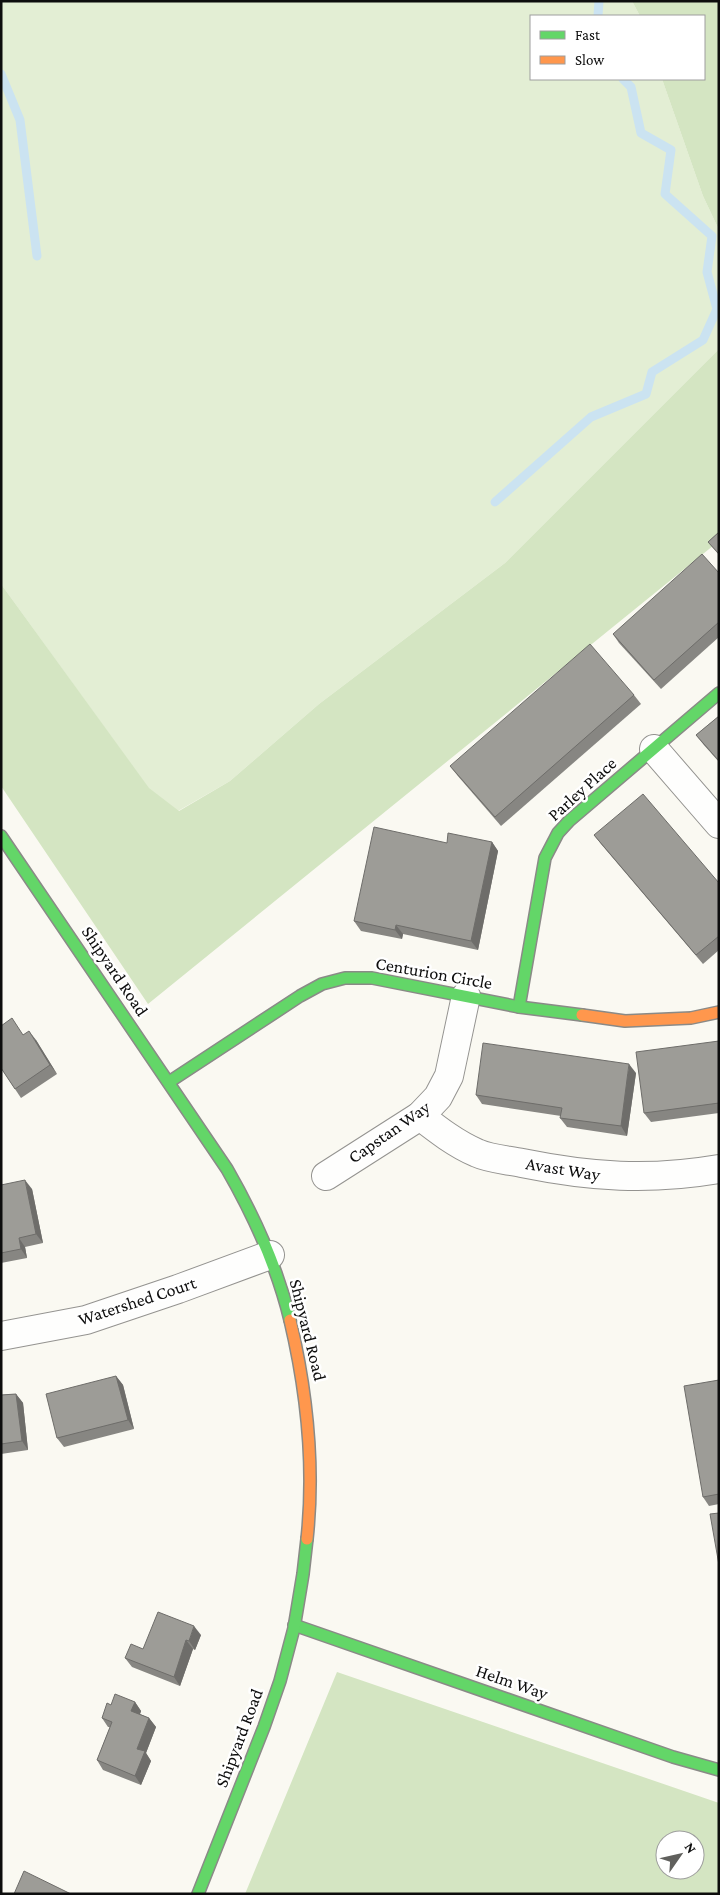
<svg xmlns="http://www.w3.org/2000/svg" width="720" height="1895" font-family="'Crimson Pro',serif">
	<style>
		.green { fill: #e3eed4 }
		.forest { fill: #d4e5c2; fill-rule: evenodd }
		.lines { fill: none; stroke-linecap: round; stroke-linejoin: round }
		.stream { stroke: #cbe3f1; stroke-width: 9 }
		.street-casing { stroke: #949390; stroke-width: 30 }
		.fast-casing { stroke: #8a8a87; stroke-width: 14 }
		.slow-casing { stroke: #8a8a87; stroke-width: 14 }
		.street { stroke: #fefefd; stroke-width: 28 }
		.fast { stroke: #63d668; stroke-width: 11 }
		.slow { stroke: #ff974d; stroke-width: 11 }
		.wall { fill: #878682 }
		.shaded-wall { fill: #6e6d6a }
		.building { fill: #9d9c97; stroke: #6e6d6a }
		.labels { text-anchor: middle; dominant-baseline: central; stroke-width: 5; stroke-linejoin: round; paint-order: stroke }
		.street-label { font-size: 18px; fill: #0d0d0d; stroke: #fff }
	</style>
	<rect width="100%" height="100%" fill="#faf9f2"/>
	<path class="green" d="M1,1H632L640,16H531V79H662L703,196L719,230V349L505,563L319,704L230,781L178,811L149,789L1,584Z"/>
	<g class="forest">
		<path d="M632,1H719V230L703,196L662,79H704V16H640Z"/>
		<path d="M719,349V541L148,1004L1,786V584L149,788L179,811L230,781L319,704L505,563Z"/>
		<path d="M337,1672L719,1803V1894H245ZM665,1840H695V1870H665Z"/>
	</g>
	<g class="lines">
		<g class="stream">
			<path d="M598,16L599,1"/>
			<path d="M1,74L20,120L37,256"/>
			<path d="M495,502L591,417L646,394L652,372L703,340L717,309L707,272L712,236L665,194L671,150L641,133L631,87L623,79"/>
		</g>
		<defs>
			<g id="street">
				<path d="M654,749L719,824"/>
				<path d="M420,1116C438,1130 456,1144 477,1153C490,1159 508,1160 522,1163C591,1177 649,1181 719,1169"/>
				<path d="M326,1176L420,1116L438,1097L449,1076L466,996"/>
				<path d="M1,1336L86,1320L178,1289L270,1255"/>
			</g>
			<g id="fast">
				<path d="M1,836L227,1169C254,1216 277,1266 290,1320"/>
				<path d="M519,1007L545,858L558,833L569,821L719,693"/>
				<path d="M169,1082L300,996L322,984L345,978H372L519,1007L582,1015"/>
				<path d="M294,1625L673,1757L719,1770"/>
				<path d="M198,1894L264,1727L280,1681L294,1628L303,1574L307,1539"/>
			</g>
			<g id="slow">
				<path d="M582,1015L625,1021L691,1018L719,1012"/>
				<path d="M290,1320C307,1392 315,1465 307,1539"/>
			</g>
		</defs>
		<use href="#street" class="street-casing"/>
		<use href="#fast" class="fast-casing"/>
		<use href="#slow" class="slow-casing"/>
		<use href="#street" class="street"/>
		<use href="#fast" class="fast"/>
		<use href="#slow" class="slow"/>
	</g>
	<g class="wall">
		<path d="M719,532V555L708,542Z"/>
		<path d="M719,573V637L661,689L619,643L613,634Z"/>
		<path d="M634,695L641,704L501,826L457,775L450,766Z"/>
		<path d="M719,716V762L703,744L696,735Z"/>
		<path d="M594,835L719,883V950L703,964L601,844Z"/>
		<path d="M492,842L498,851L478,950L403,934L402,939L361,931L354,921L447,843Z"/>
		<path d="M36,1040L57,1074L21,1098L1,1068Z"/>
		<path d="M719,1041V1113L651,1122L644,1113Z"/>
		<path d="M636,1073L627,1136L567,1127L560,1118L561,1116L482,1104L476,1095Z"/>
		<path d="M1,1185L32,1189L43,1243L25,1247L27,1258L1,1263Z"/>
		<path d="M116,1376L123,1385L134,1429L64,1447L57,1438Z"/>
		<path d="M719,1380V1504L709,1506L703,1497Z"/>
		<path d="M16,1394L23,1403L28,1450L1,1454V1395Z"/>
		<path d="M201,1635L195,1650L193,1649L180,1686L132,1667L125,1658L143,1649Z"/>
		<path d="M135,1702L141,1711L140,1714L149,1718L156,1727L146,1753L151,1761L141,1785L103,1770L97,1760L110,1727H108L102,1718L111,1705Z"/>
	</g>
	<g class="shaded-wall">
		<path d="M492,842L498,851L478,950L471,941Z"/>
		<path d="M396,925L403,934L402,939L395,930Z"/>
		<path d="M29,1031L36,1040L57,1074L50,1065Z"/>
		<path d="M629,1064L636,1073L627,1136L621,1126Z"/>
		<path d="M25,1180L32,1189L43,1243L36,1234Z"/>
		<path d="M19,1238L25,1247L27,1258L21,1249Z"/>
		<path d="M116,1376L123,1385L134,1429L128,1420Z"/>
		<path d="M16,1394L23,1403L28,1450L22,1441Z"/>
		<path d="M194,1626L201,1635L195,1650L189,1641Z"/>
		<path d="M186,1640L193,1649L180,1686L174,1677Z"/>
		<path d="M135,1702L141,1711L138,1720L131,1711Z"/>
		<path d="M149,1718L156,1727L146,1753L151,1761L141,1785L135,1776L137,1749Z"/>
	</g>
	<g class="building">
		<path d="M719,532V554L708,542Z"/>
		<path d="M702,554L719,573V622L654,680L613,634Z"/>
		<path d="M590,644L634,695L495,817L450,766Z"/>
		<path d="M719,716V761L696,735Z"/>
		<path d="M643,794L719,883V936L696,955L594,835Z"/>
		<path d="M374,827L447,843L448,833L492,842L471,941L396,925L395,930L354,921Z"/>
		<path d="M12,1018L23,1035L29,1031L50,1065L15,1089L1,1068V1026Z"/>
		<path d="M719,1041V1103L644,1113L636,1052Z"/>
		<path d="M483,1043L629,1064L621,1126L560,1118L562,1108L476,1095Z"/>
		<path d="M25,1180L36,1234L19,1238L21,1249L1,1253V1185Z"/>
		<path d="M116,1376L128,1420L57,1438L46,1394Z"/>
		<path d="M719,1380V1494L703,1497L684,1386Z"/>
		<path d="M16,1394L22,1441L1,1444V1395Z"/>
		<path d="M719,1513V1565L710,1514Z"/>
		<path d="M158,1612L194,1626L189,1641L186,1640L174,1677L125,1658L131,1644L143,1649Z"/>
		<path d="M115,1694L135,1702L131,1711L149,1718L137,1749L145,1751L135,1776L97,1760L112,1722L102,1718L107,1703L111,1705Z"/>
		<path d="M24,1871L71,1894H14Z"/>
	</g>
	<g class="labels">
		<g class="street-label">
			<text transform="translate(582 789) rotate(-42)">Parley Place</text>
			<text transform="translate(115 971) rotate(56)">Shipyard Road</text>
			<text transform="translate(434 973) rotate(10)">Centurion Circle</text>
			<text transform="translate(389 1132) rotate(-35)">Capstan Way</text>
			<text transform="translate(563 1169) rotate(9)">Avast Way</text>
			<text transform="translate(137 1301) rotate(-18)">Watershed Court</text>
			<text transform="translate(308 1330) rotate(76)">Shipyard Road</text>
			<text transform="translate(512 1682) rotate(19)">Helm Way</text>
			<text transform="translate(239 1738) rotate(-69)">Shipyard Road</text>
		</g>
	</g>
	<rect width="720" height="1895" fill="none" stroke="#0d0d0d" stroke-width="5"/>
	<rect x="530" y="15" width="175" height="65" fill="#ffffff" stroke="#9e9e9e"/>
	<rect x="540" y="31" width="25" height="8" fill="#63d668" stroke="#9e9e9e"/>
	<text x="575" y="40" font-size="15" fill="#0d0d0d">Fast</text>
	<rect x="540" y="56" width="25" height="8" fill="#ff974d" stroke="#9e9e9e"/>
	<text x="575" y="65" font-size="15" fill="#0d0d0d">Slow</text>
	<g transform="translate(680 1855) rotate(56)"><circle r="24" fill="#ffffff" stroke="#9e9e9e"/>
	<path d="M0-4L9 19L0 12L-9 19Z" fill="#60605d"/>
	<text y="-8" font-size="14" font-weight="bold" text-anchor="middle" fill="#0d0d0d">N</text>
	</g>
</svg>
